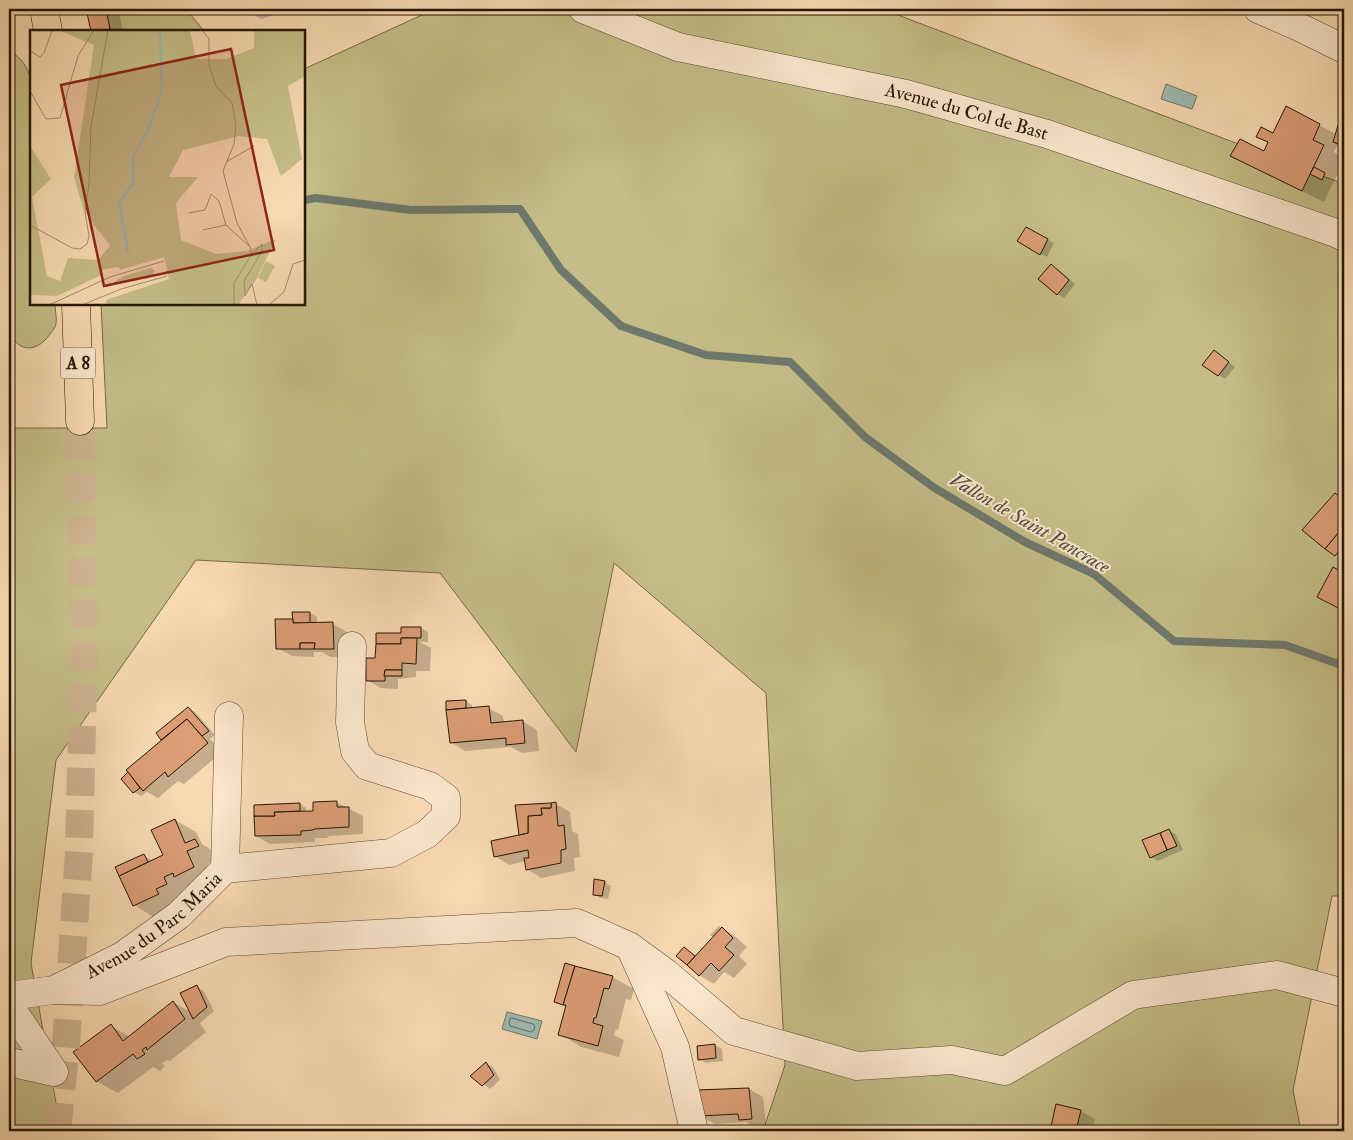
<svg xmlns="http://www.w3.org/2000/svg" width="1353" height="1140" font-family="'IM FELL Double Pica',serif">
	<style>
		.green { fill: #c4bd87; stroke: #746a46 }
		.water { fill: #9eb9b1; stroke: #6e786d }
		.shadow { fill: #0003 }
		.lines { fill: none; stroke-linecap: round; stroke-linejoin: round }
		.shore { stroke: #62685c; stroke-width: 1 }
		.stream { stroke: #6e786d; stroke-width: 8 }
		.building { fill: #db9d76; stroke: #251706 }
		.highway-tunnel { stroke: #ceb28f; stroke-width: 28; stroke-dasharray: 28 14; stroke-linecap: butt }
		.minor-casing { stroke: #5a4831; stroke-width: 29 }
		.highway-casing { stroke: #251706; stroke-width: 29 }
		.minor { stroke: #fae6cc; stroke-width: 28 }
		.highway { stroke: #f8d9b1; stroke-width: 28 }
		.labels { text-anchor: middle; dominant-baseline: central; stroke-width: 4; stroke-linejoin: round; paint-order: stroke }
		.shield { fill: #fae6cc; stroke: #655541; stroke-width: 1 }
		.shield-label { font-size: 18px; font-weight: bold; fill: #251706 }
		.street-label { font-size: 19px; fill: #251706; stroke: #fae6cc }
		.water-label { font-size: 20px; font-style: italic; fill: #4f5042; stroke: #fae6cc }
		.inset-river { fill: none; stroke: #9eb9b1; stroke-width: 2.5 }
		.inset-road { fill: none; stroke: #a48b6d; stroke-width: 1 }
		.view { fill: #8f2418; fill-opacity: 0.15; stroke: #8f2418; stroke-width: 2.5 }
		.inset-edge { fill: none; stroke: #251706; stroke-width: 2.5 }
	</style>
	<rect width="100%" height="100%" fill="#f8d9b1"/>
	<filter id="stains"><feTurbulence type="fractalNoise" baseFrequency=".004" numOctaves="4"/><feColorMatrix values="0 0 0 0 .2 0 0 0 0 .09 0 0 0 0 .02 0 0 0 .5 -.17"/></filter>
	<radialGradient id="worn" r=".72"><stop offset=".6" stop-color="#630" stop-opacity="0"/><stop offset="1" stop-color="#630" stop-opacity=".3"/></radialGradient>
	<g class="green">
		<path d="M106,9H186L204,31H110Z"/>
		<path d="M435,9H882L1344,184V896H1332L1293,1090L1301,1131H763L785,1065L766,693L614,563L576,752L440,573L196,560L56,760L31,963L61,1131H22L9,1121V428H107L101,304H304V69Z"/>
		<path d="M9,50C22,59 28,66 31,82V304H55C55,310 57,318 56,324C56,327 52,331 50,334C37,353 18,353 9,331Z"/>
	</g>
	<g class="water">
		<path d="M1166,84L1197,96L1192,109L1161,99Z"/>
		<path d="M507,1012L542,1021L537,1039L502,1029Z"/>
	</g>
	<g class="shadow">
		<path d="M88,9H118L123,31H93Z"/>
		<path d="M246,9H296L261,19L246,11Z"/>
		<path d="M1319,125L1336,134L1339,126L1344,128V146L1338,144L1334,152L1344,158V161L1324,202L1253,167L1232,155L1264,153L1269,143L1258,137Z"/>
		<path d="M1027,228L1054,243L1047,257L1019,241Z"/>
		<path d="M1051,266L1058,269L1075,284L1064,298L1058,294Z"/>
		<path d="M1221,356L1235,367L1225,379L1219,375Z"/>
		<path d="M1335,494L1344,500V557L1343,559L1326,548Z"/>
		<path d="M310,613L317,617V624H333L347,632L348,657H330L322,652H314V657L292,656L277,648Z"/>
		<path d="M402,628H421L428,632V642H420L431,648L430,671H416V677L398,679V689L381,688L367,680L377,659L402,634Z"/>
		<path d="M466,701L472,705V709L488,708L503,716L504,723L522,721L537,730L539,751L522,753L511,747L465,751L451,742L447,702Z"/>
		<path d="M188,708L195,712L215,735L210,739L222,752L184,784L178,781L158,798L147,792L141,796L134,792L122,779L164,740L162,739Z"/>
		<path d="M336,802L363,816V834L328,836L327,838H315V842L270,844L256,836V816L300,804L306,808V812H314Z"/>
		<path d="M556,804L570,812L572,831L578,834L580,857L574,858L575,871L541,878L527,869L526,861L509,865L495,856L523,835Z"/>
		<path d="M175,820L196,832L202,844L217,853L219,858L208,864L214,880L184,890L188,896L155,918L134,905L120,875L144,856L151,860L152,862L164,856Z"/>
		<path d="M1169,831L1176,834L1183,850L1158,861L1151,857Z"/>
		<path d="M604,882L611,886L608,899L601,898L594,894Z"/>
		<path d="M719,926L736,937L747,947L739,956L747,964L734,978L724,972L714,984L699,975L678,956L685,948L696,957L714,937L710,935Z"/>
		<path d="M612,977L634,989L631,1000L626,999L618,1030L616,1029L614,1035L624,1040L619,1057L581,1047L560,1034L567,1007L556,1002Z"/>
		<path d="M197,987L204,991L214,1011L200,1023L206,1032L170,1061L167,1060L162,1063L165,1066L160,1071L153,1067L118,1093L96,1081L111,1026L130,1037L173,1002L192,1013Z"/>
		<path d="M715,1045L722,1049L723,1061L706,1063L699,1059Z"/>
		<path d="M486,1063L493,1067L500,1080L490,1089L472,1076Z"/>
		<path d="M749,1089L763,1097L766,1126L754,1127L746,1122L715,1124L701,1116Z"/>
		<path d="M1057,1106L1081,1111L1095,1119L1092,1131H1051Z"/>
	</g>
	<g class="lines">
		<path class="shore" d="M512,1018L533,1024L535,1026L534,1030L531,1032L510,1026L509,1023L510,1019Z"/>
		<path class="stream" d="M304,200L316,198L411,210L520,209L561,270L621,326L706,355L790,362L865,437L933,487L1025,542L1094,574L1174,641L1285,645L1344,666"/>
	</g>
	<g class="building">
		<path d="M86,9H106L110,29L100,31H91Z"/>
		<path d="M1286,106L1320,124L1313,140L1324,145L1302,191L1230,156L1240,139L1264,151L1268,142L1256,137L1261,127L1273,133Z"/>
		<path d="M1338,125L1344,127V146L1333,142Z"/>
		<path d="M1314,167L1325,173L1322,180L1310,174Z"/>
		<path d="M1026,227L1048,239L1040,255L1017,241Z"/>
		<path d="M1051,264L1069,280L1057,295L1038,279Z"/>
		<path d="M1214,350L1229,362L1218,376L1202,365Z"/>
		<path d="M1335,493L1344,500V526L1325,549L1302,530Z"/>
		<path d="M1344,526V545L1335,556L1325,549Z"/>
		<path d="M1333,567L1344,573V611L1317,597Z"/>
		<path d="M292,612H310V623H293Z"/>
		<path d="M275,619H293V623L333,622L334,649H314L315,643H300V649H276Z"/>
		<path d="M401,627H421V638H401V644H376V633H401Z"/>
		<path d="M401,638H417L416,664L402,663V670H385V681H366V658H375L376,644H401Z"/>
		<path d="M300,643H315L314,649H300Z"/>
		<path d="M385,670H402V676H384Z"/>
		<path d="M466,700V708L446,710V701Z"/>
		<path d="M489,706L491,723L523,720L525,743L506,745V738L450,743L446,710Z"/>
		<path d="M188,707L209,731L202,736L187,719L161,740L156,733Z"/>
		<path d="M187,719L208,743L168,777L165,772L143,791L126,770Z"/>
		<path d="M128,772L140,788L133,793L121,779Z"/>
		<path d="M337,801V807H349V827L314,829L313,830L301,831V835L255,836L254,816H275L274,812L313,811V802Z"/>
		<path d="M556,802L558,826L564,825L566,849L561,850V863L526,870L524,858H529L528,850L494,857L491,841L528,833V816L542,815L541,808H551V803Z"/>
		<path d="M300,803V811L274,812L275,816H254V805Z"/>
		<path d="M551,803V808H541L542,815L528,816V833L519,835L515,805Z"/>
		<path d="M175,819L185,843L195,839L199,846L187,851L194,867L174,877L173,873L164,877L167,884L156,889L159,894L133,906L119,876L163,855L151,830Z"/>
		<path d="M1169,829L1177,846L1167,850L1160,833Z"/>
		<path d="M1160,833L1167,850L1150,858L1142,840Z"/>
		<path d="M144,854L148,862L119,876L115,867Z"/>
		<path d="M594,879L605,881L602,896L593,895Z"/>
		<path d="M722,927L733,938L725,947L734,955L719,971L711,963L699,976L687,965Z"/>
		<path d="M684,947L695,956L687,965L676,956Z"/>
		<path d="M565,963L575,966L563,1005L554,1002Z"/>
		<path d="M575,966L613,976L609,989L604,988L596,1018H594L593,1023L603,1026L598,1046L558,1035L566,1005H563Z"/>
		<path d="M197,985L207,1007L193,1019L180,993Z"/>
		<path d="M173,1001L185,1019L147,1050L146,1047L142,1050L145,1054L137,1059L133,1054L96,1082L73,1052L111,1024L123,1041Z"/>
		<path d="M715,1044L716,1058L698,1060L697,1046Z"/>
		<path d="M486,1062L494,1075L482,1086L470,1076Z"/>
		<path d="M749,1088L752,1119L739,1120L738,1114L700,1116L697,1090Z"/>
		<path d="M1056,1104L1081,1110L1076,1131H1050Z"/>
	</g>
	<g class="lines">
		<path class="highway-tunnel" d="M57,1131L66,1045L79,851L84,643L80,421"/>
		<defs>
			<g id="minor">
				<path id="s1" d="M583,9L678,47L906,94L1047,134L1336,233L1344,237"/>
				<path d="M1258,9L1297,26L1344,49"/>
				<path d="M225,869L229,716"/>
				<path d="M630,947L675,1047L694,1131"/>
				<path d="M54,990L100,991L226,942L577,923L629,946L666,973L734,1031L857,1066L952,1060L1005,1071L1133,995L1277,975L1344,993"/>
				<path id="s2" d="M9,996L54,990L122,956L179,915L225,869L391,853L427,834L446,816V798L430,786L367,766L355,751L350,722L352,646"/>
				<path d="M9,1005L54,1072L9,1062"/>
			</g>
			<g id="highway">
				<path d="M44,9L48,31"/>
				<path d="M76,304L80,421"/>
			</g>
		</defs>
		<use href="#minor" class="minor-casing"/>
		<use href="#highway" class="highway-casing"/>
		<use href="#minor" class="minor"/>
		<use href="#highway" class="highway"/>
	</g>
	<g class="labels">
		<rect class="shield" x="60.5" y="347.5" width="35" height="31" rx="4"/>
		<g class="shield-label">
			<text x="78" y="363">A 8</text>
		</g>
		<g class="street-label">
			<text stroke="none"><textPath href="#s1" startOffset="398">Avenue du Col de Bast</textPath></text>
			<text stroke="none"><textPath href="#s2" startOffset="165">Avenue du Parc Maria</textPath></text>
		</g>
		<g class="water-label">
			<text transform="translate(1030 523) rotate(30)">Vallon de Saint Pancrace</text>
		</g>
	</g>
	<g transform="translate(30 30)">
		<rect width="275" height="275" fill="#f8d9b1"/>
		<path d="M28,0H160L166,29H196L224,18V0H275V46L258,56L272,129L251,146L237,109L208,106L153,120L139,147H168L146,173L151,210L186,224L217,221L246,209L226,250L208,275H77L76,270L139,249L134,227L90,240L89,237L75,239L70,241L71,245L27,266L0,265V116L21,149L2,167L17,246L30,251L38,228L68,230L80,216L54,181L44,147L64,15ZM236,231L245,236L236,252L228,248ZM121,238L125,241L122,245L81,255L91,247Z" fill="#c4bd87"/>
		<path class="inset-river" d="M98,222L89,172L103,154V127L117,102L132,61L130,0"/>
		<path class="inset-road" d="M172,0L179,9V35L186,56L202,73L206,95L204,114L193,141L207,193L220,217M0,21L10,27L14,23L22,0M0,61L16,89L30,88L48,26L64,0M196,132L224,116M159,183L175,180L181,164L189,171L196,195L220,217L222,224L204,253V275M0,195L42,218L50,219L57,214L59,206L55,182L59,154L61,96L78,0M173,200L196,195M222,224L232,214V221L214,251L215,266L222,254L227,275M19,275L80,247L134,231M52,275L91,259L137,246M239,275L254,262L263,234L275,230"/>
		<path class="view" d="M201,19L244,220L74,256L31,55Z"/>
		<rect width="275" height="275" class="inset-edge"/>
	</g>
	<rect width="1353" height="1140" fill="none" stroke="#f8d9b1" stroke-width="30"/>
	<rect x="10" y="10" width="1333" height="1120" fill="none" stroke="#251706" stroke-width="2.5"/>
	<rect x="15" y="15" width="1323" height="1110" fill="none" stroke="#251706"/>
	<rect width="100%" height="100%" filter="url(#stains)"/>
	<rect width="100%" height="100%" fill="url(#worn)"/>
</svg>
